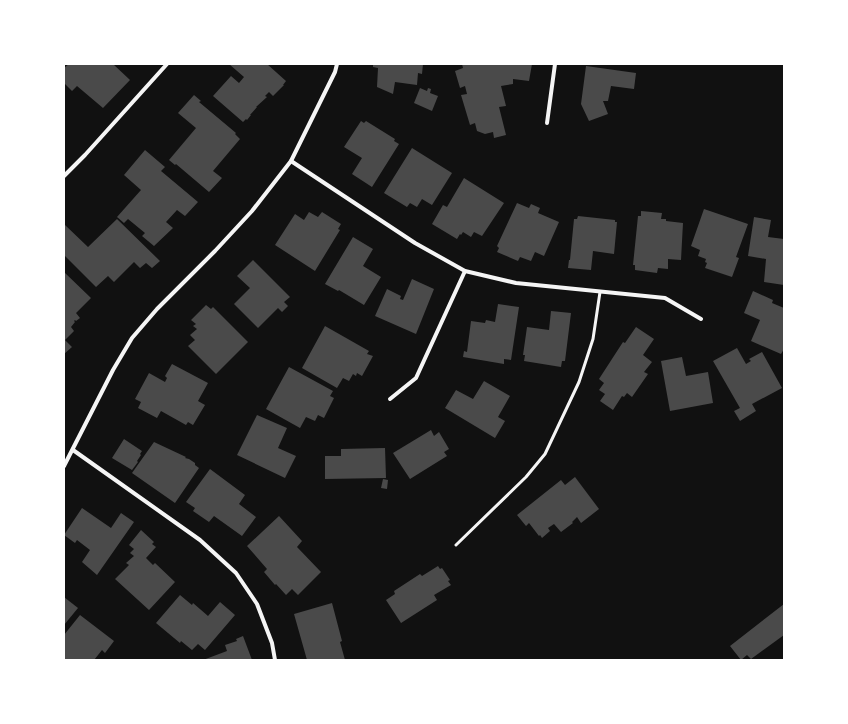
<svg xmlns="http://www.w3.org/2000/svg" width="848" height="724" font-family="Inter,sans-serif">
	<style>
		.building { fill: #4a4a4a }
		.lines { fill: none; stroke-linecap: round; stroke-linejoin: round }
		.service { stroke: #f5f5f5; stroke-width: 3 }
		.minor { stroke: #f5f5f5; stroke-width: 4 }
	</style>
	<rect width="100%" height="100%" fill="#111"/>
	<g class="building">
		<path d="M69,64H113L130,80L103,108L77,86L72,91L64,83V68Z"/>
		<path d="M229,64H267L286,81L283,85H284L273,96L269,92L265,96L267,97L256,107H257L250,115H251L247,120L246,119L243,122L213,96L231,76L239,83L244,77Z"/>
		<path d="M373,64H423L422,74L418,73L417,85L395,82L393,94L377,87L378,68L373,67Z"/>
		<path d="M462,64H532L529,81L513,79V84L501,86L506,106L499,107L506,135L494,138L493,132L485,134L477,131L475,123L470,125L461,95L467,94L465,86L460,88L455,71L463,68Z"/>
		<path d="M586,66L636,73L634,89L611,86L608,101H603L608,114L589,121L581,104Z"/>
		<path d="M420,88L427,91L428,88L431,89L430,93L438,96L432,111L414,103Z"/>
		<path d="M194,95L201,101L199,102L236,133L235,134L240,139L213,171L222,178L209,192L176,164L175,165L169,160L196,128L178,113Z"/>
		<path d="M361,121L364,123L366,121L395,139L394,141L399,144L372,187L352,174L362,158L344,147Z"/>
		<path d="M412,148L452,173L432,205L422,199L417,207L410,203L407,207L384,193Z"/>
		<path d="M145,150L165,167L161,171L198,202L185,216L177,210L166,222L173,228L154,246L142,236L145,233L128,219L124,223L117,217L141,190L124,175Z"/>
		<path d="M464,178L504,203L482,236L474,232L471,237L463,232L461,235L460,234L457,239L432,224L443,205L447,207Z"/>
		<path d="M517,203L529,208L531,204L540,208L538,213L559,222L544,256L535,252L531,261L520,257L518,261L497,252L499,248L497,246Z"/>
		<path d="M704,209L748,224L736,257L739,258L732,277L705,268L707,263L705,262L706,259L698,256L700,250L691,246Z"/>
		<path d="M641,211L662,213L661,219H666V221L683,223L681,260L668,259V269L658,268L657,273L635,270V265H633L638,216H641Z"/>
		<path d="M309,212L318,217L322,212L341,224L338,229L340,230L315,271L275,245L295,214L304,220Z"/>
		<path d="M578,216L615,220V222H617L614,254L593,251L591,270L568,268L569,260H570L574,219H577Z"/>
		<path d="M754,217L771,220L768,237L784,239V285L764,282L766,259L748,256Z"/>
		<path d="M117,219L160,261L152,268L146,263L140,268L134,262L114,282L108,276L96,287L65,256L64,257V226L65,225L88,247Z"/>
		<path d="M353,237L373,249L363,266L381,277L364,305L339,290L338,291L325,284Z"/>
		<path d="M253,260L290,297L284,302L288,306L282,312L278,308L258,328L234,304L250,288L237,276Z"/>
		<path d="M64,272L91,298L76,313L80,318L76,321L75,320L74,321L75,322L71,327L74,331L65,340L72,347L64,354Z"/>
		<path d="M412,279L434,289L416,334L375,316L387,289L401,296L400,299L403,300Z"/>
		<path d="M753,291L773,300L772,303L784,308V349L781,354L751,341L760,320L744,313Z"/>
		<path d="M498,304L519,307L511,360L504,359V364L463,357L464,351L467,352L471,321L485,323L486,320L495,322Z"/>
		<path d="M206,305L211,309L213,307L248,342L216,374L188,346L195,340L190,335L197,329L193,326L196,324L191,320Z"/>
		<path d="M551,311L571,313L565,361H562L561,367L524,361L525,355H523L527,327L549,330Z"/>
		<path d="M325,326L369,351L367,354L373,356L362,376L357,373L356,376L353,374L349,381L343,378L337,388L302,368Z"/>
		<path d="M636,327L654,339L643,355L652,362L644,372L648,374L632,397L627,393L624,397L622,396L613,410L600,401L605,394L599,390L604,383L599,379L623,342L625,343Z"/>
		<path d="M737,348L746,364L751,361L749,359L762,352L782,388L752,404L756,411L740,421L734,411L740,408L713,361Z"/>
		<path d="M682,357L686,376L708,372L713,403L670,411L661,361Z"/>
		<path d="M172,364L208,383L198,401L205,405L193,425L188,422L186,425L161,411L157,418L138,408L141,402L135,399L149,373L165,382L167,378L165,376Z"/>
		<path d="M289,367L333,391L330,396L334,398L324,418L318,415L315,421L306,417L300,428L266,409Z"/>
		<path d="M484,381L510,396L498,417L505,421L495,438L445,408L456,390L473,399Z"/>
		<path d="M257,415L287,428L278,448L296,456L285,478L237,455Z"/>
		<path d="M431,430L434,436L439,432L449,449L444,452L447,456L410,479L393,453Z"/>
		<path d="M124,439L142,451L140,454L141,455L137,461L138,462L132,470L112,458Z"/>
		<path d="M154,442L186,457L185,458L189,459L195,463V465L199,468L175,503L132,473Z"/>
		<path d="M385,448L386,478L325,479V456H341V449Z"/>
		<path d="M210,469L245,495L239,504L256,517L242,536L214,516L209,522L193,511L195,508L186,502Z"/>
		<path d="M575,477L599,509L581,523L577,517L572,522L573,523L561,532L554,524L548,528L550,531L542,538L540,535L539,536L529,523L526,526L517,515L561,480L565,485Z"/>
		<path d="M383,479L388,480L387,489L381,488Z"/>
		<path d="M82,508L111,528L121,513L134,522L97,575L82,562L90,550L77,540L75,543L64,535Z"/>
		<path d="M279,516L302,541L297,547L321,572L298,595L292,589L286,595L276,584L275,585L264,572L267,569L247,546Z"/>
		<path d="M141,530L154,542L152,544L156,547L146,558L153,565L155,563L175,582L149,610L115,579L129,565L126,563L134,556L130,553L134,549L129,545Z"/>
		<path d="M438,566L440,569L442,568L450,580L448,581L451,585L434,595L437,600L401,623L386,600L395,594L394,591L420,574L422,576Z"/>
		<path d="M180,595L192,605L193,603L208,616L220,602L235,615L205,650L198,644L192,650L181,641L180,643L156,623Z"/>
		<path d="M64,597L78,608L64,625Z"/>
		<path d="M332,603L342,641L340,642L345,660H307L294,614Z"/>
		<path d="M784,604V635L751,659L747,655L741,660L730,646Z"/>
		<path d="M80,615L114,641L105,653L102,650L94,660H64V635Z"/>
		<path d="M243,636L252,660H203L227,651L225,645L237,641L236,639Z"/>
	</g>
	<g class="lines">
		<path class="service" d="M456,545L526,477L545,454L579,382L593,339L600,292"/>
		<g class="minor">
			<path d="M547,123L555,64"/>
			<path d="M291,161L415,243L465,271L516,283L665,298L701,319"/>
			<path d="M64,176L85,155L167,64"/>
			<path d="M390,399L416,378L465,271"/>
			<path d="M73,450L200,540L236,573L257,604L272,643L275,660"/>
			<path d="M64,466L113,370L132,338L157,309L215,251L252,211L291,161L335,72L337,64"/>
		</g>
	</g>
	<rect width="848" height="724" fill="none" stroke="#ffffff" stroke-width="130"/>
</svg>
